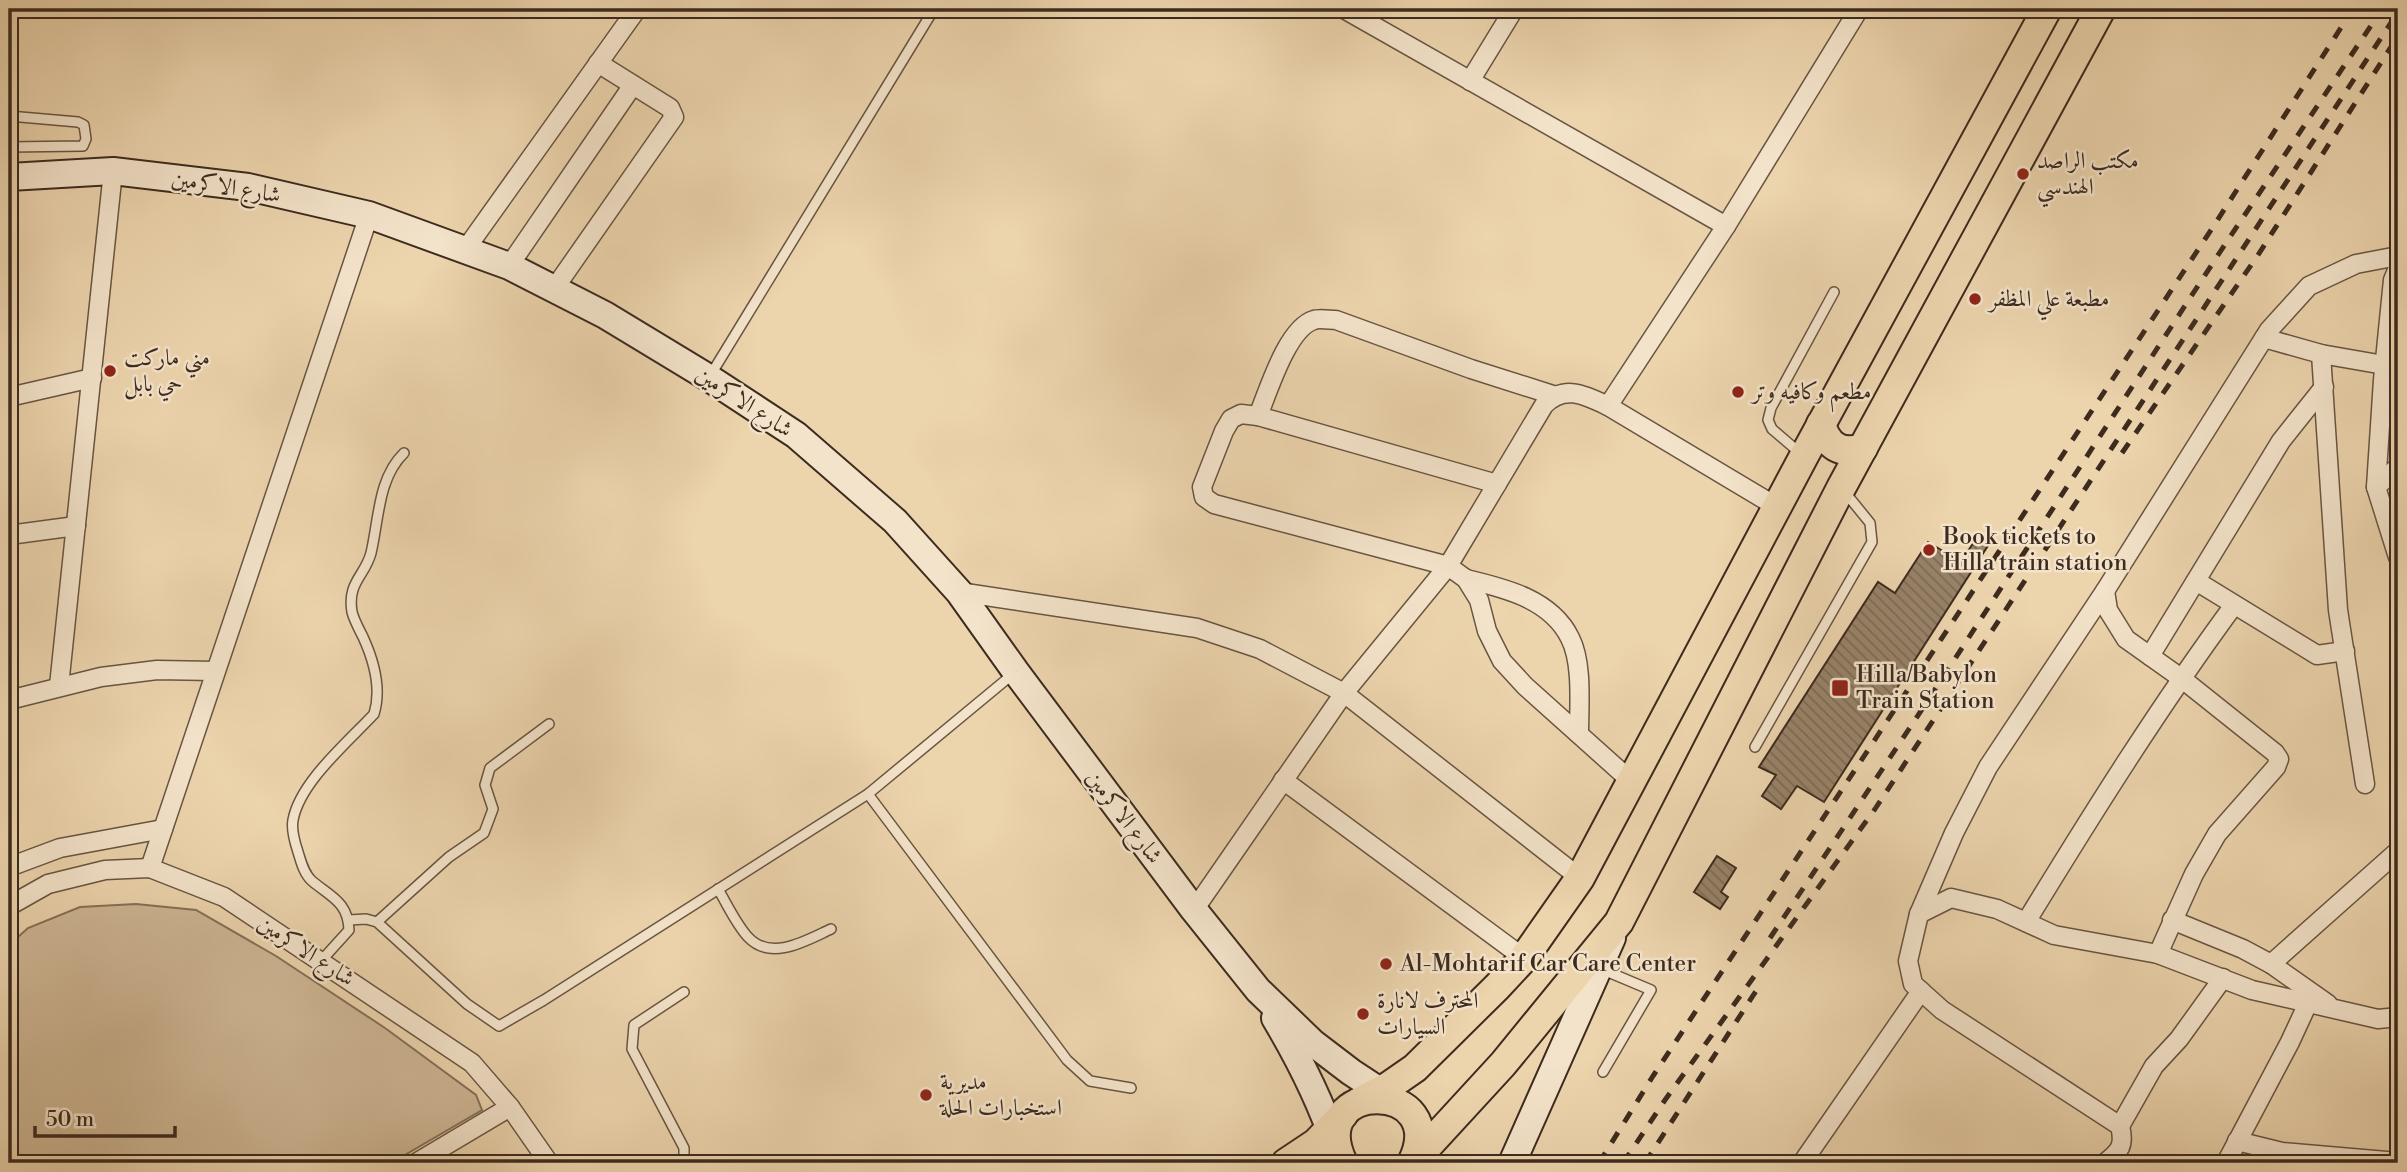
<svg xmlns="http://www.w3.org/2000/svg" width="2407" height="1172" font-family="'Libre Bodoni',Amiri,serif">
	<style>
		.green { fill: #ceb795; stroke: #86715a; stroke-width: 2 }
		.building { fill: url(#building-back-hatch); stroke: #3d2b1f; stroke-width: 2 }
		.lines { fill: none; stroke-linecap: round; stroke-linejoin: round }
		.lane-casing { stroke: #695542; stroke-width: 12 }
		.street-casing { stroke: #695542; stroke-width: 21 }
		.secondary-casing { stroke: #3d2b1f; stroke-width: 30 }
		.primary-casing { stroke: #3d2b1f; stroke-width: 32 }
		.lane { stroke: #f3e3ca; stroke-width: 9 }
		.street { stroke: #f3e3ca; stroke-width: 18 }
		.secondary { stroke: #f3e3ca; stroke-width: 26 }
		.primary { stroke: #ecd4ad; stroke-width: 28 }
		.rail { stroke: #3d2b1f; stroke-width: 5; stroke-dasharray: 12 12; stroke-linecap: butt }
		.poi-dot { fill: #8f2418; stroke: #f3e3ca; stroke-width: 2.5 }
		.labels { text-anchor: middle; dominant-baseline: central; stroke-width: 5; stroke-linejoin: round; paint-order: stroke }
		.poi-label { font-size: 23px; fill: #3d2b1f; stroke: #f3e3ca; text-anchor: start }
		.street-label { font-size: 23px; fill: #3d2b1f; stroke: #f3e3ca }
	</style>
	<defs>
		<pattern id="building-back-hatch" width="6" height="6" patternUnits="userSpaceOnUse" patternTransform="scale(1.75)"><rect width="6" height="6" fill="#988369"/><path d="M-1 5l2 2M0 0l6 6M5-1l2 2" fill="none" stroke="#7d6b56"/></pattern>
	</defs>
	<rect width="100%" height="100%" fill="#ecd4ad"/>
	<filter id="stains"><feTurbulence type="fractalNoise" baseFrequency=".00286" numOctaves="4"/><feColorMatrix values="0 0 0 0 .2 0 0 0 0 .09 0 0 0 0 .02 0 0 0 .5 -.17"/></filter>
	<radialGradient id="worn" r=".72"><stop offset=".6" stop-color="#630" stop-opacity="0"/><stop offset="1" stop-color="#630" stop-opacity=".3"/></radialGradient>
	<path class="green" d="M136,904L196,910L276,956L385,1028L476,1095L482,1110L391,1163H9V945L28,928L80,907Z"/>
	<g class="building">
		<path d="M1977,537L1989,544L1824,802L1797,786L1781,809L1762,796L1776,775L1759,767L1878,582L1895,593L1928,542L1961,562Z"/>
		<path d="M1717,856L1736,868L1721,892L1728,897L1720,909L1694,892Z"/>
	</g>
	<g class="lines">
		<defs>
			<g id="lane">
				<path d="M9,116L78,122L84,125L86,139L83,146L9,147"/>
				<path d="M710,376L934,9"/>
				<path d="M1800,453L1772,429L1768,420L1771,408L1834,292"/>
				<path d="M1755,747L1872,542L1870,523L1844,491"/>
				<path d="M868,794L1067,1060L1090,1081L1131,1088"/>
				<path d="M718,889C727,904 736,924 748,937C771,962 807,940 831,929"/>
				<path d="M349,920L366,919L377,922L467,1004L499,1026L544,1000L868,794L1013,674"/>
				<path d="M377,922L449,857L484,833L493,809L485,785L490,768L549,724"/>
				<path d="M321,961L349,930C348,902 331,897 312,881C304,874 301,862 298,852C295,843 291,830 293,820C300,782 348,742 374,714C382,688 374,661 363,637C359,629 354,620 352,612C347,582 365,576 371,553C379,519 378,478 404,453"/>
				<path d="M1601,969L1651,990L1603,1072"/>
				<path d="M684,992L634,1025L632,1049L684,1148V1163"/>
			</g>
			<g id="street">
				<path d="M1344,9L1726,226L1608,406L1777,507"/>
				<path d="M1470,81L1514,9"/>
				<path d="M1726,226L1859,9"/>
				<path d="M465,250L637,9"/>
				<path d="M509,266L633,85"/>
				<path d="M2398,268L2393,280L2383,380L2376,487L2398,557"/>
				<path d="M554,289L674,117L670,108L598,63"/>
				<path d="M2264,338L2321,354L2384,365"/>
				<path d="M2321,354L2338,610L2365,784"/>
				<path d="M9,397L92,378"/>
				<path d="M1258,416C1268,392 1287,328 1314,320C1319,318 1330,320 1336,320L1471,369L1553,395"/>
				<path d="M1497,484L1258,416L1241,414L1231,419L1224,431L1202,487L1204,497L1214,504L1448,566L1466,579L1479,600L1487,631L1502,661L1525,686L1631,781"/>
				<path d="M2376,487L2398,467"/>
				<path d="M9,535L76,526"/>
				<path d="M1466,579C1504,588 1551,599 1570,638C1583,663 1579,706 1579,734"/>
				<path d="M2196,581L2317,655L2345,651"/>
				<path d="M2105,591L2108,610L2126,639L2181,678L2275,753L2279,759L2276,767L2217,834L2194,874L2158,954"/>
				<path d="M959,592L1197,628L1260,649L1344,693L1580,878"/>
				<path d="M2150,656L2281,441L2324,387"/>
				<path d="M59,686L113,171"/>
				<path d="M9,700L101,677L157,670L215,671"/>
				<path d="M1283,780L1524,958"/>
				<path d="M9,867L60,848L163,829"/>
				<path d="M150,868L369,215"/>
				<path d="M9,906L48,884L105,870L150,868L224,897L472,1063L510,1107L549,1163"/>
				<path d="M1194,910L1344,693L1448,566L1544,405C1564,384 1585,395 1608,406"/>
				<path d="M1919,914L1954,833L1988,767L2105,591L2269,330L2309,286L2356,264L2398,256"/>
				<path d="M2172,920L2243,949L2271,964L2328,1004"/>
				<path d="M2026,922C2092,814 2159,707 2234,605"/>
				<path d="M2271,964L2398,851"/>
				<path d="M2120,1126L2154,1066L2179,1039L2223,978"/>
				<path d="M2237,1141L2282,1152L2398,1162"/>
				<path d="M416,1163L510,1107"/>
				<path d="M1802,1163L1921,991"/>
				<path d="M2105,1163C2120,1151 2125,1146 2120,1126L1942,1010L1913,984L1908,961L1919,914L1951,898L1997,909L2054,935L2158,954L2252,990L2378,1019L2398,1017"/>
				<path d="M2226,1163L2290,1042L2308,1003"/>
			</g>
			<g id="secondary">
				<path d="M9,177L113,171L248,187L369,215L509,266L605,315L709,378L796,435L895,521L959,592L1016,672L1194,910L1258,990L1313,1043L1351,1072L1395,1101"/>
				<path d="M1275,1018C1300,1060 1321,1102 1336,1147"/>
				<path d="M1512,1163L1612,938"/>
			</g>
			<g id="primary">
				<path d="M1821,424C1827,446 1841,455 1863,448"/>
				<path d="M1359,1102L1389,1086L1415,1068L1497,987L1524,958L1580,878L1804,456L2047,9"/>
				<path d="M1286,1163L1316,1143L1343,1115"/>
				<path d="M1343,1163C1302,1077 1453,1079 1412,1163"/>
				<path d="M1412,1163L1503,1064L1619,922L1841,488L2101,9"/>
			</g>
		</defs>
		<use href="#lane" class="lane-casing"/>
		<use href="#street" class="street-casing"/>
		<use href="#secondary" class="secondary-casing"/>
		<use href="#primary" class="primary-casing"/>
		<use href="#lane" class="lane"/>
		<use href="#street" class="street"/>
		<use href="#secondary" class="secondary"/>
		<use href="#primary" class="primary"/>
		<g class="rail">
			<path d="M2122,453L2258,255L2398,36"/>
			<path d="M1770,938L1915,720L2220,252L2382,9"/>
			<path d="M1599,1163L1653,1076L2213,227L2353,9"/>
			<path d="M1623,1163L1665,1100L1875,809L2398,12"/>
			<path d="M1645,1163L1756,991"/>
		</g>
	</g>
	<g class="poi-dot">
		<circle cx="2023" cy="174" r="7"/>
		<circle cx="1975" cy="299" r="7"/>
		<circle cx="110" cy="371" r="7"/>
		<circle cx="1738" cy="392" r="7"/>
		<circle cx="1929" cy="550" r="7"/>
		<rect x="1831" y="679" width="18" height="18" rx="3.5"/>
		<circle cx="1386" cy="964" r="7"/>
		<circle cx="1363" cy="1014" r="7"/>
		<circle cx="926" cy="1095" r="7"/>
	</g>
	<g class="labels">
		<g class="poi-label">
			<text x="2037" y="161">مكتب الراصد<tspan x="2037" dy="26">الهندسي</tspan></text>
			<text x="1989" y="299">مطبعة علي المظفر</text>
			<text x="124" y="358">مني ماركت<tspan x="124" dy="26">حي بابل</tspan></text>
			<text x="1752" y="392">مطعم وكافيه وتر</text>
			<text x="1943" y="537">Book tickets to<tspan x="1943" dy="26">Hilla train station</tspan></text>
			<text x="1856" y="675">Hilla/Babylon<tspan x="1856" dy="26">Train Station</tspan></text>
			<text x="1400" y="964">Al-Mohtarif Car Care Center</text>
			<text x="1377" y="1001">المحترف لانارة<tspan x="1377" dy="26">السيارات</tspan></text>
			<text x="940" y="1082">مديرية<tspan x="940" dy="26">استخبارات الحلة</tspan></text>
		</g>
		<g class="street-label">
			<text transform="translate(226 187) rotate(9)">شارع الاكرمين</text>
			<text transform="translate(744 402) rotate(33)">شارع الاكرمين</text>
			<text transform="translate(1124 817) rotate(53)">شارع الاكرمين</text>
			<text transform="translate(306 951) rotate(33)">شارع الاكرمين</text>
		</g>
	</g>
	<rect width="2407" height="1172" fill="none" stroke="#ecd4ad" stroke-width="35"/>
	<rect x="10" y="10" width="2386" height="1151" fill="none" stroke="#3d2b1f" stroke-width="3.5"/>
	<rect x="18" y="18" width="2372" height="1137" fill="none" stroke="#3d2b1f" stroke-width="2"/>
	<path d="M35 1126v10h140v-10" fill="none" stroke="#3d2b1f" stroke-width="3.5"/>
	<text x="46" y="1126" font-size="21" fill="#3d2b1f" stroke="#f3e3ca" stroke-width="5" paint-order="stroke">50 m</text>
	<rect width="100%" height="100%" filter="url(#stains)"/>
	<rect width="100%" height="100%" fill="url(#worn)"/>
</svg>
